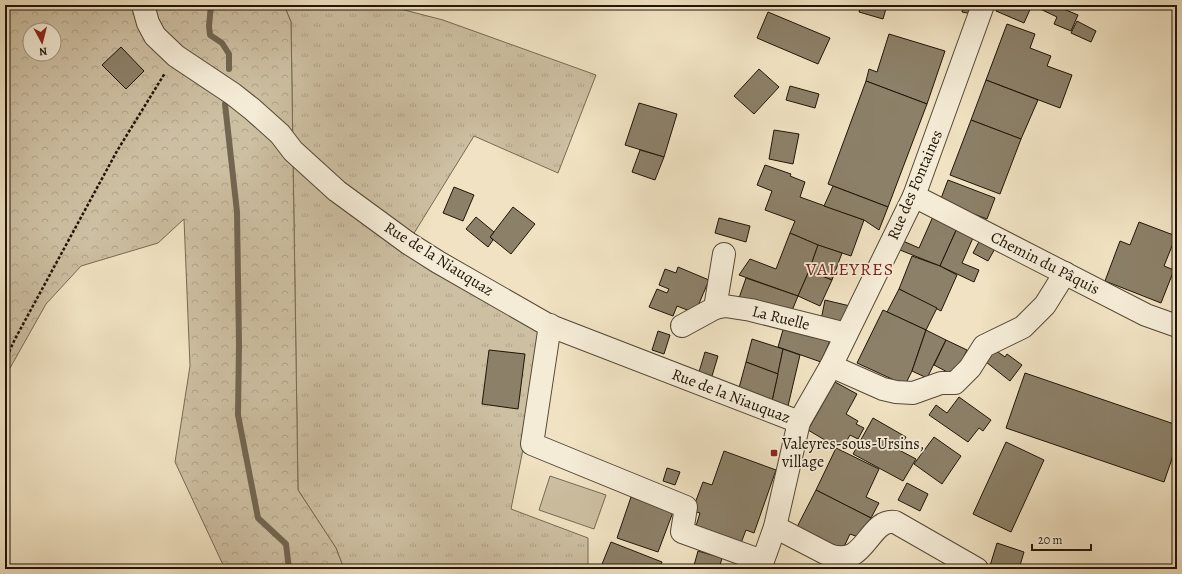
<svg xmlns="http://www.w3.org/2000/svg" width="1182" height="574" font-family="Alegreya,serif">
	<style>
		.grass { fill: url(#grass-tufts); stroke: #766a54 }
		.forest { fill: url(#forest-crowns); stroke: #766a54; fill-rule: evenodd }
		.pitch { fill: #cdbfa2; stroke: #766a54 }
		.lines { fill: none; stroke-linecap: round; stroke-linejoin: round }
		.stream { stroke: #726651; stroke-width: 6 }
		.building { fill: #8c8068; stroke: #201507 }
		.minor-casing { stroke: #544836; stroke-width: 24 }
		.path { stroke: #201507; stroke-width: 2.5; stroke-dasharray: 3 2; stroke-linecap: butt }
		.minor { stroke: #f5ecd7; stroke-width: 22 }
		.poi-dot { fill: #8f2418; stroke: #f5ecd7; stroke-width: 1.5 }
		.labels { text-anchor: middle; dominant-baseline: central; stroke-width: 3.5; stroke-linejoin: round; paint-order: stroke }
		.street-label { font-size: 16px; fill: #201507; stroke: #f5ecd7 }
		.poi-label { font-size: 16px; fill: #201507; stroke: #f5ecd7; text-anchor: start }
		.quarter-label { font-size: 18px; letter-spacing: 1px; fill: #7a1f14; stroke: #f5ecd7 }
	</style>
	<defs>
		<pattern id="grass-tufts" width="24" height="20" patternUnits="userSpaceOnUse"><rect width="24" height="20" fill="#cdbfa2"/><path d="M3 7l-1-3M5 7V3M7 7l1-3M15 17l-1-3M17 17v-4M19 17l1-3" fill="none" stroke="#b0a38a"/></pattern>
		<pattern id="forest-crowns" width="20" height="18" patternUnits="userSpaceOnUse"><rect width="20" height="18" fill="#cdbfa2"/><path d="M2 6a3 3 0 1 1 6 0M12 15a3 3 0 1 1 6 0" fill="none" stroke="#b0a38a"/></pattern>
	</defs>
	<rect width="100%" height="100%" fill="#f0e2c2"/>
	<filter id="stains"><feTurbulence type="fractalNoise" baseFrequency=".005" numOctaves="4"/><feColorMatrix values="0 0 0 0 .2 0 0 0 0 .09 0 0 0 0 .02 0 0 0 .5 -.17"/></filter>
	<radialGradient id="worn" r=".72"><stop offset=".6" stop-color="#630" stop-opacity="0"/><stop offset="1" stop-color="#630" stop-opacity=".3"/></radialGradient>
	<path class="grass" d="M284,5H385L443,20L596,75L558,173L474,136L408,243L548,325L511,509L588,538V569H344L336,548L298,490L291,22Z"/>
	<path class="forest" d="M5,5H284L291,22L298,490L336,548L344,569H225L175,462L190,366L184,219L158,243L81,266L46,304L5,377ZM30,30H54V54H30Z"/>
	<path class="pitch" d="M550,476L606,495L594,529L539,510Z"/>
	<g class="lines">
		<g class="stream">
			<path d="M211,5L209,26L210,35L222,43L229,54V69"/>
			<path d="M225,104L237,212L239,344L238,415L258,518L286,544L289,569"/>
		</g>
	</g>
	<g class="building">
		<path d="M861,5H887L883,19L859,12Z"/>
		<path d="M964,5H974L972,14L962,12Z"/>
		<path d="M998,5H1054L1078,15L1071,31L1054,24L1057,17L1032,5L1024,23L996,11Z"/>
		<path d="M768,12L830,38L818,64L757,38Z"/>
		<path d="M1077,21L1096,31L1091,42L1071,33Z"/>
		<path d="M1007,24L1035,34L1030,48L1051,56L1047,66L1072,75L1060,108L986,80Z"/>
		<path d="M889,34L945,51L927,104L866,81L869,69L877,72Z"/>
		<path d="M121,47L144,71L126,89L102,65Z"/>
		<path d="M759,69L779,87L754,114L734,96Z"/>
		<path d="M986,80L1038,100L1021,139L971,120Z"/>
		<path d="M866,81L927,104L888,207L828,184Z"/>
		<path d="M790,86L819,94L815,108L786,100Z"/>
		<path d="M639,103L677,114L664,157L625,145Z"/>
		<path d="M971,120L1021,139L1000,194L950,175Z"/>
		<path d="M774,130L799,134L793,164L769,159Z"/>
		<path d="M640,150L664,157L655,180L632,172Z"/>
		<path d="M765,165L791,174L790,176L805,182L800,197L864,220L851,256L818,245L790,233L795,221L765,210L772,191L757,185Z"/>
		<path d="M948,180L995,198L987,219L940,201Z"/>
		<path d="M833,186L888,207L879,230L864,220L824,206Z"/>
		<path d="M454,187L474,195L463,221L443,213Z"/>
		<path d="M513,207L535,224L511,254L490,237Z"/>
		<path d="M935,212L959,224L940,266L900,250L903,241L919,248Z"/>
		<path d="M476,217L494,232L490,237L493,240L488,247L466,229Z"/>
		<path d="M719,218L750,226L746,242L715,233Z"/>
		<path d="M1139,222L1176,236L1164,266L1174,270L1161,303L1105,281L1120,241L1130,245Z"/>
		<path d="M959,224L976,231L962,263L979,270L974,282L940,266Z"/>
		<path d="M790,233L818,245L809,271L798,296L739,275L750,259L776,269Z"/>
		<path d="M982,236L997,245L988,261L973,253Z"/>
		<path d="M818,245L842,253L832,280L809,271Z"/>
		<path d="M912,256L940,266L957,275L941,311L899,289Z"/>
		<path d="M678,267L709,280L695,313L677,306L673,316L649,307L657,289L667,293L669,289L659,285L665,269L676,273Z"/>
		<path d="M809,271L832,280L820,306L798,296Z"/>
		<path d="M746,278L798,296L791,313L739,298Z"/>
		<path d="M899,289L937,308L926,330L887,312Z"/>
		<path d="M825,300L850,306L846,325L821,320Z"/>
		<path d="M883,310L926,330L912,371L905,385L857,363Z"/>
		<path d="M785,323L832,336L821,362L778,347Z"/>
		<path d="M926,330L946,340L927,378L912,371Z"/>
		<path d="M658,331L670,335L664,354L652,350Z"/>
		<path d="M752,339L783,349L778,374L746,362Z"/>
		<path d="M946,340L967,350L955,376L934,365Z"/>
		<path d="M783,349L800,355L788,406L772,401Z"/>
		<path d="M489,350L525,354L518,409L482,404Z"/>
		<path d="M995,350L1005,357L1007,354L1022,365L1010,381L986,362Z"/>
		<path d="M705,352L718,356L712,376L699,372Z"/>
		<path d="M746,362L778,374L772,401L739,388Z"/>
		<path d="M1025,373L1177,425V444L1164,482L1006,428Z"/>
		<path d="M835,382L857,394L846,414L858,421L856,424L864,428L858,439L850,435L844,446L832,439L830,443L808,430Z"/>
		<path d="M959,397L991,420L983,431L979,428L968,442L929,415L936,405L947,413Z"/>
		<path d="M873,418L906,437L899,450L916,459L903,481L853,454Z"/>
		<path d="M934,437L961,456L942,484L914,464Z"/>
		<path d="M1006,442L1044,460L1011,532L973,514Z"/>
		<path d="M836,448L879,469L866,497L879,503L871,518L816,490Z"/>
		<path d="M724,451L776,470L754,533L746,530L741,543L695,529L700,513L692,511L703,482L712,485Z"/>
		<path d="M667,468L680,472L675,485L663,481Z"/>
		<path d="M907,483L928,494L920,511L898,500Z"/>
		<path d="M816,490L871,518L861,538L850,534L842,551L796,529Z"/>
		<path d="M631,497L673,512L658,552L617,538Z"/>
		<path d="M611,542L662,562L660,569H600Z"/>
		<path d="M997,543L1024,552L1019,569H989Z"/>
		<path d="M698,551L722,558L719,569H693Z"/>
	</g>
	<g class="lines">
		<defs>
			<g id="minor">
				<path d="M143,5L148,23L155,36L176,56L233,94L252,109L280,134L293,151L337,191L408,243L438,262L548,325L799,422"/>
				<path d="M914,196L1146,315L1177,326"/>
				<path d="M724,254L715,308L725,306L751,310L846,334"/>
				<path d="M550,325L532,444L686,507L682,532L762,561"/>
				<path d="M682,326L715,308"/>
				<path d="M831,366L883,389L896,392L913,393L941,383H955L970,368L984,346L1023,327L1045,305L1065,273"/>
				<path d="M775,527L829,555C866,569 868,518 895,522L977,569"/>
				<path d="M760,569L775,527L799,422L831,366L914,196L983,5"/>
			</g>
		</defs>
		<use href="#minor" class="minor-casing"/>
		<path class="path" d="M5,361L15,339L117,151L165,73"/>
		<use href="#minor" class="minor"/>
	</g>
	<rect class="poi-dot" x="770" y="449" width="8" height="8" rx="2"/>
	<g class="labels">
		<g class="street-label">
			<text transform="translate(915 185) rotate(-67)">Rue des Fontaines</text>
			<text transform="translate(439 259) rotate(32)">Rue de la Niauquaz</text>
			<text transform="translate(1045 263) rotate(27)">Chemin du Pâquis</text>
			<text transform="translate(781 318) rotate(14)">La Ruelle</text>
			<text transform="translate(731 396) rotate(21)">Rue de la Niauquaz</text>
		</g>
		<g class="poi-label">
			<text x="782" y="444">Valeyres-sous-Ursins,<tspan x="782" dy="18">village</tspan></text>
		</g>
		<g class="quarter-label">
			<text x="850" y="269">VALEYRES</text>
		</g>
	</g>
	<rect width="1182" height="574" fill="none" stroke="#f0e2c2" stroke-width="20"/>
	<rect x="6" y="6" width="1170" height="562" fill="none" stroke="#201507" stroke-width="2"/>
	<rect x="10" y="10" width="1162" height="554" fill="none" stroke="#201507"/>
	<g transform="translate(42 42) rotate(173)"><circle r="19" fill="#f5ecd7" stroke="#a09684"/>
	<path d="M0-3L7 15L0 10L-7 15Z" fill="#8f2418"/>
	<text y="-6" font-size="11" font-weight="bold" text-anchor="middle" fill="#201507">N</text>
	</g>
	<path d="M1032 544v6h59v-6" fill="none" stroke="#201507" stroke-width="2"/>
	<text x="1038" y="544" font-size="12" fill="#201507" stroke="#f5ecd7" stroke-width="3" paint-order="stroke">20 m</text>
	<rect width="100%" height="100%" filter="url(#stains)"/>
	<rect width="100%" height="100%" fill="url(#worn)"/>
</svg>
